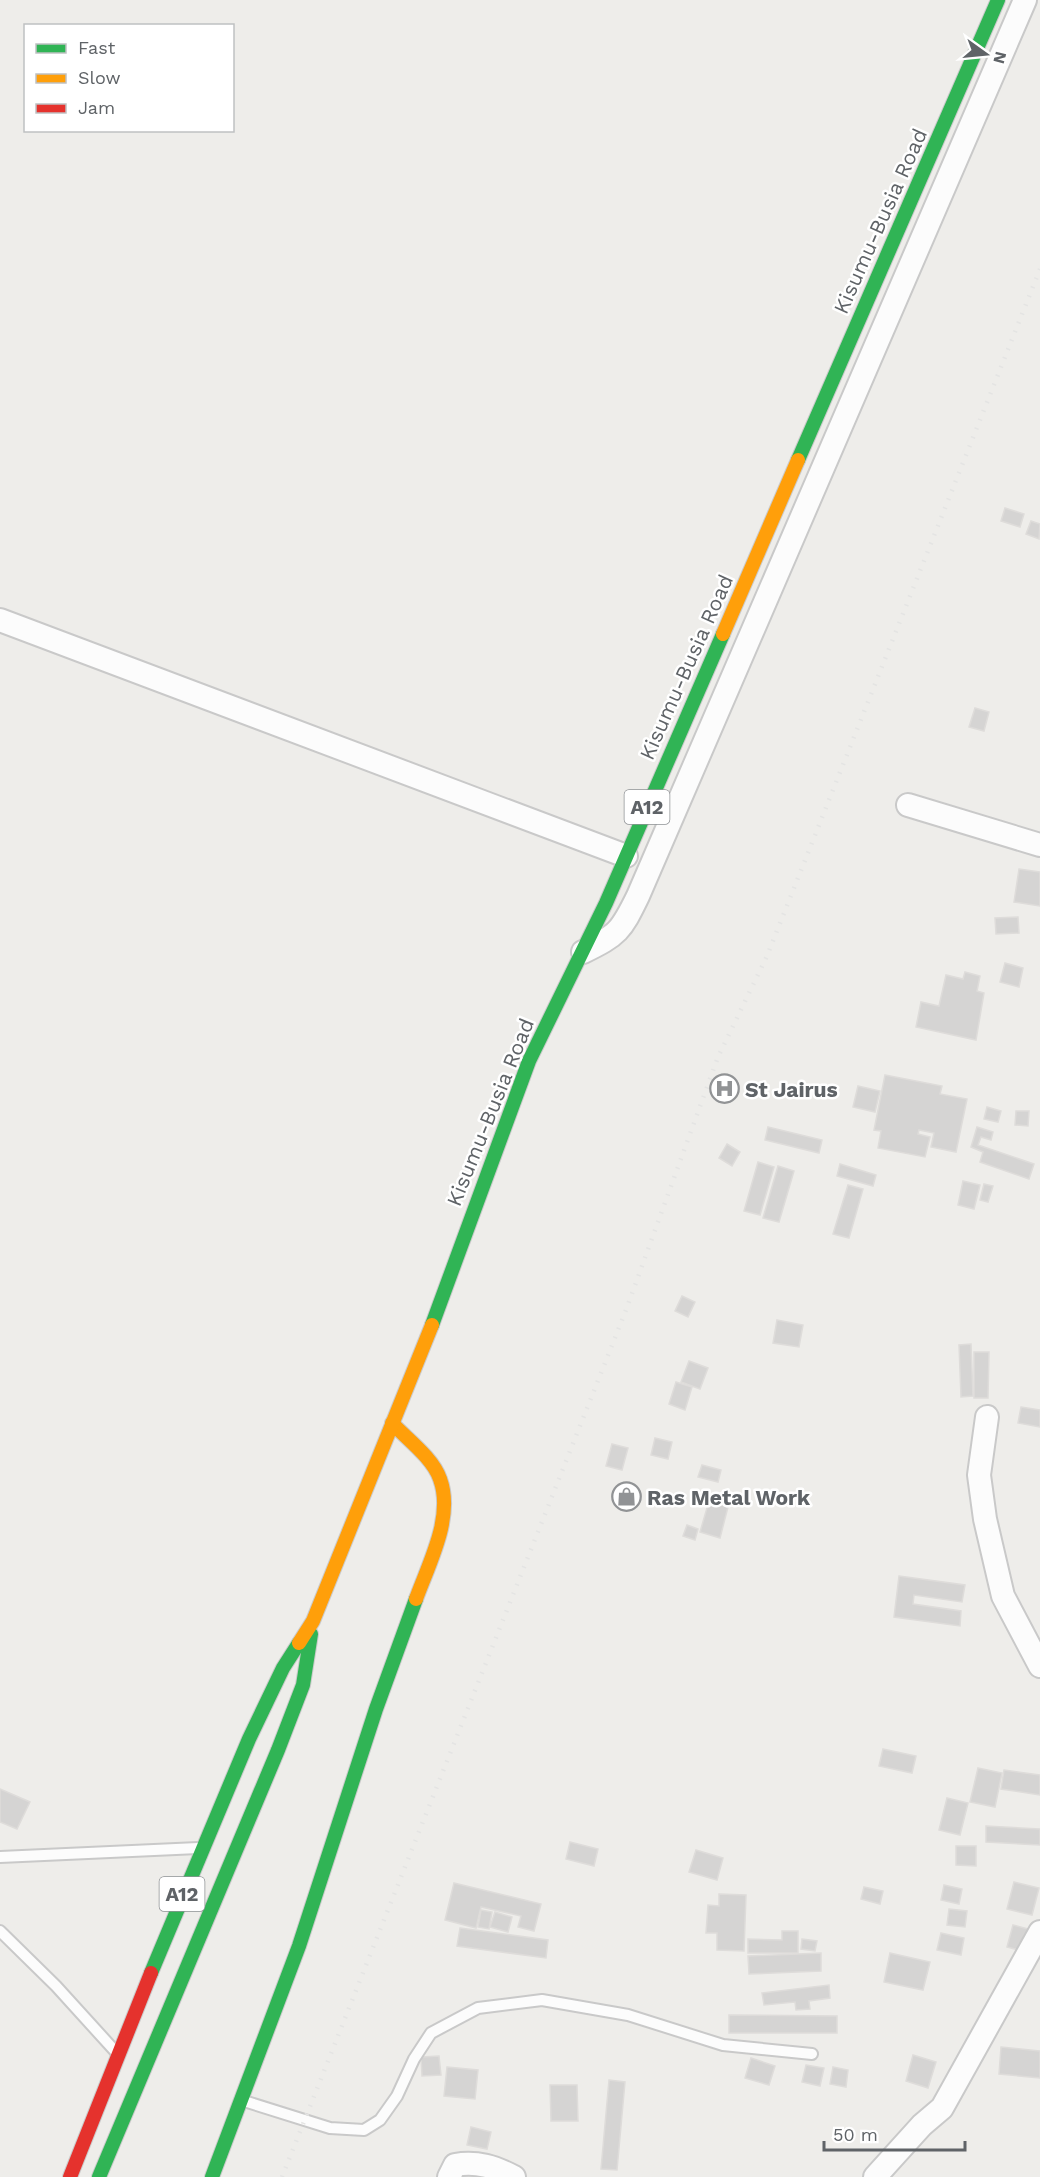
<svg xmlns="http://www.w3.org/2000/svg" width="1040" height="2177" font-family="'Work Sans',sans-serif">
	<style>
		.building { fill: #d5d4d3; stroke: #dedcda; stroke-width: 1.5 }
		.lines { fill: none; stroke-linecap: round; stroke-linejoin: round }
		.lane-casing { stroke: #c9c9c9; stroke-width: 14 }
		.street-casing { stroke: #c9c9c9; stroke-width: 26 }
		.fast-casing { stroke: #cbcbcb; stroke-width: 16 }
		.slow-casing { stroke: #cbcbcb; stroke-width: 16 }
		.jam-casing { stroke: #cbcbcb; stroke-width: 16 }
		.lane { stroke: #fcfcfc; stroke-width: 10 }
		.street { stroke: #fcfcfc; stroke-width: 22 }
		.fast { stroke: #30b455; stroke-width: 14 }
		.slow { stroke: #ff9f0a; stroke-width: 14 }
		.jam { stroke: #e5322d; stroke-width: 14 }
		.rail { stroke: #e4e4e3; stroke-width: 4.5; stroke-dasharray: 1.5 8; stroke-linecap: butt }
		.labels { text-anchor: middle; dominant-baseline: central; stroke-width: 5; stroke-linejoin: round; paint-order: stroke }
		.shield { fill: #fff; stroke: #8f9295; stroke-width: 1.5 }
		.shield-label { font-size: 20px; font-weight: bold; fill: #5f6367 }
		.street-label { font-size: 21px; fill: #5f6367; stroke: #fff }
		.poi-label { font-size: 21px; font-weight: bold; fill: #5f6367; stroke: #fff; text-anchor: start }
	</style>
	<rect width="100%" height="100%" fill="#eeedea"/>
	<g class="building">
		<path d="M1005,508L1024,514L1020,527L1001,521Z"/>
		<path d="M1031,521L1040,524L1039,539L1026,534Z"/>
		<path d="M975,708L989,712L984,731L969,727Z"/>
		<path d="M1019,869L1040,872V906L1014,902Z"/>
		<path d="M1018,917L1019,933L996,934L995,918Z"/>
		<path d="M1005,963L1023,968L1019,987L1000,982Z"/>
		<path d="M965,972L980,976L977,991L984,993L976,1040L916,1027L921,1002L939,1006L946,975L963,979Z"/>
		<path d="M885,1075L942,1086L940,1094L967,1099L956,1152L931,1147L934,1133L919,1130L918,1134L930,1137L925,1157L878,1148L881,1131L874,1130Z"/>
		<path d="M858,1086L880,1091L875,1112L853,1107Z"/>
		<path d="M987,1107L1001,1111L998,1122L984,1119Z"/>
		<path d="M1016,1111H1029L1028,1126L1015,1125Z"/>
		<path d="M768,1127L822,1140L819,1153L765,1140Z"/>
		<path d="M977,1127L993,1132L991,1140L981,1137L978,1145L1034,1164L1029,1179L980,1162L983,1152L971,1147Z"/>
		<path d="M727,1144L740,1152L732,1166L719,1158Z"/>
		<path d="M758,1162L774,1167L760,1215L744,1211Z"/>
		<path d="M840,1164L876,1175L873,1186L837,1176Z"/>
		<path d="M778,1166L794,1171L779,1222L763,1218Z"/>
		<path d="M963,1181L980,1185L974,1209L958,1205Z"/>
		<path d="M984,1184L993,1186L988,1202L980,1200Z"/>
		<path d="M848,1185L863,1189L849,1238L833,1234Z"/>
		<path d="M682,1296L695,1302L688,1317L675,1311Z"/>
		<path d="M777,1320L803,1325L799,1347L773,1343Z"/>
		<path d="M971,1344L973,1396L961,1397L959,1345Z"/>
		<path d="M974,1352H989L988,1398H974Z"/>
		<path d="M689,1361L708,1368L700,1389L681,1382Z"/>
		<path d="M676,1382L692,1387L685,1410L669,1404Z"/>
		<path d="M1021,1407L1040,1410V1427L1018,1423Z"/>
		<path d="M655,1438L672,1442L668,1459L651,1455Z"/>
		<path d="M612,1444L628,1448L622,1470L606,1466Z"/>
		<path d="M702,1465L721,1470L718,1482L698,1477Z"/>
		<path d="M709,1501L728,1507L720,1538L700,1532Z"/>
		<path d="M687,1525L698,1529L695,1540L683,1536Z"/>
		<path d="M899,1576L965,1585L962,1602L914,1595L913,1604L961,1611L960,1626L894,1617Z"/>
		<path d="M883,1749L916,1756L912,1773L879,1766Z"/>
		<path d="M978,1768L1002,1773L995,1807L970,1802Z"/>
		<path d="M1004,1770L1040,1775V1795L1001,1789Z"/>
		<path d="M0,1789L30,1802L17,1829L0,1822Z"/>
		<path d="M947,1798L968,1803L960,1835L939,1830Z"/>
		<path d="M986,1826L1040,1829V1845L986,1842Z"/>
		<path d="M570,1842L598,1849L594,1866L566,1859Z"/>
		<path d="M956,1846H976V1866L956,1865Z"/>
		<path d="M696,1850L723,1858L717,1880L689,1872Z"/>
		<path d="M1014,1882L1039,1888L1032,1915L1007,1909Z"/>
		<path d="M454,1883L541,1904L534,1931L518,1927L521,1916L481,1907L476,1928L445,1920Z"/>
		<path d="M944,1885L962,1889L959,1904L941,1900Z"/>
		<path d="M864,1887L883,1891L880,1904L861,1899Z"/>
		<path d="M719,1894L746,1895L744,1951L717,1950V1933H706L708,1905L719,1906Z"/>
		<path d="M949,1909L967,1911L965,1927L947,1925Z"/>
		<path d="M481,1910L492,1912L489,1929L478,1927Z"/>
		<path d="M495,1912L512,1917L508,1932L490,1927Z"/>
		<path d="M1013,1925L1032,1930L1026,1952L1007,1947Z"/>
		<path d="M460,1928L548,1940L546,1958L457,1946Z"/>
		<path d="M782,1931H798V1953H748V1939L782,1940Z"/>
		<path d="M941,1933L964,1938L961,1955L937,1950Z"/>
		<path d="M802,1939L817,1941L815,1951L801,1949Z"/>
		<path d="M821,1953V1971L749,1974L748,1956Z"/>
		<path d="M890,1953L930,1962L923,1990L884,1982Z"/>
		<path d="M829,1985L830,1998L809,2001L810,2009L796,2010L795,2002L764,2005L762,1993Z"/>
		<path d="M729,2015L837,2016V2033H729Z"/>
		<path d="M1001,2047L1040,2051V2078L999,2074Z"/>
		<path d="M913,2055L936,2062L928,2088L906,2081Z"/>
		<path d="M439,2056L441,2075L422,2076L421,2057Z"/>
		<path d="M751,2058L775,2066L769,2085L745,2078Z"/>
		<path d="M806,2065L824,2068L820,2086L802,2082Z"/>
		<path d="M447,2067L478,2070L475,2099L444,2096Z"/>
		<path d="M833,2067L848,2070L846,2087L830,2084Z"/>
		<path d="M609,2080L625,2082L617,2170L601,2169Z"/>
		<path d="M550,2085H577L578,2121H551Z"/>
		<path d="M471,2127L491,2132L487,2149L467,2145Z"/>
	</g>
	<g class="lines">
		<defs>
			<g id="lane">
				<path d="M0,1857L198,1848"/>
				<path d="M0,1931L56,1986L115,2051"/>
				<path d="M244,2101L330,2128L364,2130L380,2120L397,2096L414,2059L431,2033L478,2008L542,2000L628,2015L723,2045L812,2054"/>
			</g>
			<g id="street">
				<path d="M0,620L626,856"/>
				<path d="M908,805L1040,845"/>
				<path d="M583,952C618,935 621,931 638,896L1025,0"/>
				<path d="M987,1417L979,1475L985,1519L1003,1596L1040,1666"/>
				<path d="M449,2177L455,2165C477,2161 495,2167 514,2177"/>
				<path d="M875,2177L922,2125L942,2108L1040,1932"/>
			</g>
			<g id="fast">
				<path d="M798,460L998,0"/>
				<path d="M432,1325L529,1061L606,903L723,634"/>
				<path d="M151,1973L249,1739L283,1668L299,1643"/>
				<path d="M99,2177L278,1750L303,1685L311,1634"/>
				<path d="M212,2177L299,1946L376,1709L416,1599"/>
			</g>
			<g id="slow">
				<path d="M723,634L798,460"/>
				<path d="M392,1423C407,1439 433,1458 440,1479C454,1517 429,1563 416,1599"/>
				<path d="M299,1643L313,1621L432,1325"/>
			</g>
			<path id="jam" d="M70,2177L151,1973"/>
		</defs>
		<use href="#lane" class="lane-casing"/>
		<use href="#street" class="street-casing"/>
		<use href="#fast" class="fast-casing"/>
		<use href="#slow" class="slow-casing"/>
		<use href="#jam" class="jam-casing"/>
		<use href="#lane" class="lane"/>
		<use href="#street" class="street"/>
		<use href="#fast" class="fast"/>
		<use href="#slow" class="slow"/>
		<use href="#jam" class="jam"/>
		<path class="rail" d="M282,2177L626,1310L718,1057L767,956L1040,269"/>
	</g>
	<defs>
		<symbol id="hospital-ring" viewBox="-11 -11 22 22"><circle r="9.5" fill="#fff" stroke="#919395" stroke-width="1.5"/><path d="M-5-5h3v3.5h4V-5h3V5h-3V1.5h-4V5h-3Z" fill="#919395"/></symbol>
		<symbol id="shop-ring" viewBox="-11 -11 22 22"><circle r="9.5" fill="#fff" stroke="#919395" stroke-width="1.5"/><path d="M-5-2.5h2.3a2.7 3.5 0 0 1 5.4 0H5L5.5 6h-11ZM-1.5-2.5h3a1.5 2.3 0 0 0-3 0Z" fill="#919395"/></symbol>
	</defs>
	<g fill-rule="evenodd">
		<use href="#hospital-ring" x="708" y="1072" width="33" height="33"/>
		<use href="#shop-ring" x="610" y="1480" width="33" height="33"/>
	</g>
	<g class="labels">
		<g class="shield">
			<rect x="624.5" y="790" width="45" height="34" rx="4.5"/>
			<rect x="159.5" y="1877" width="45" height="34" rx="4.5"/>
		</g>
		<g class="shield-label">
			<text x="647" y="807">A12</text>
			<text x="182" y="1894">A12</text>
		</g>
		<g class="street-label">
			<text transform="translate(880 221) rotate(-66)">Kisumu-Busia Road</text>
			<text transform="translate(686 667) rotate(-66)">Kisumu-Busia Road</text>
			<text transform="translate(490 1112) rotate(-68)">Kisumu-Busia Road</text>
		</g>
		<g class="poi-label">
			<text x="745" y="1089">St Jairus</text>
			<text x="647" y="1497">Ras Metal Work</text>
		</g>
	</g>
	<rect x="24" y="24" width="210" height="108" fill="#ffffff" stroke="#bfc1c2" stroke-width="1.5"/>
	<rect x="36" y="44" width="30" height="9" fill="#30b455" stroke="#bfc1c2" stroke-width="1.5"/>
	<text x="78" y="54" font-size="18" fill="#5f6367">Fast</text>
	<rect x="36" y="74" width="30" height="9" fill="#ff9f0a" stroke="#bfc1c2" stroke-width="1.5"/>
	<text x="78" y="84" font-size="18" fill="#5f6367">Slow</text>
	<rect x="36" y="104" width="30" height="9" fill="#e5322d" stroke="#bfc1c2" stroke-width="1.5"/>
	<text x="78" y="114" font-size="18" fill="#5f6367">Jam</text>
	<g transform="translate(986 54) rotate(105)" stroke="#ffffff" stroke-width="4.5" paint-order="stroke">
	<path d="M0-4.5L10 22L0 15L-10 22Z" fill="#5f6367"/>
	<text y="-9" font-size="16" font-weight="bold" text-anchor="middle" fill="#5f6367">N</text>
	</g>
	<path d="M824 2141v9h141v-9" fill="none" stroke="#5f6367" stroke-width="3"/>
	<text x="833" y="2141" font-size="18" fill="#5f6367" stroke="#ffffff" stroke-width="4.5" paint-order="stroke">50 m</text>
</svg>
